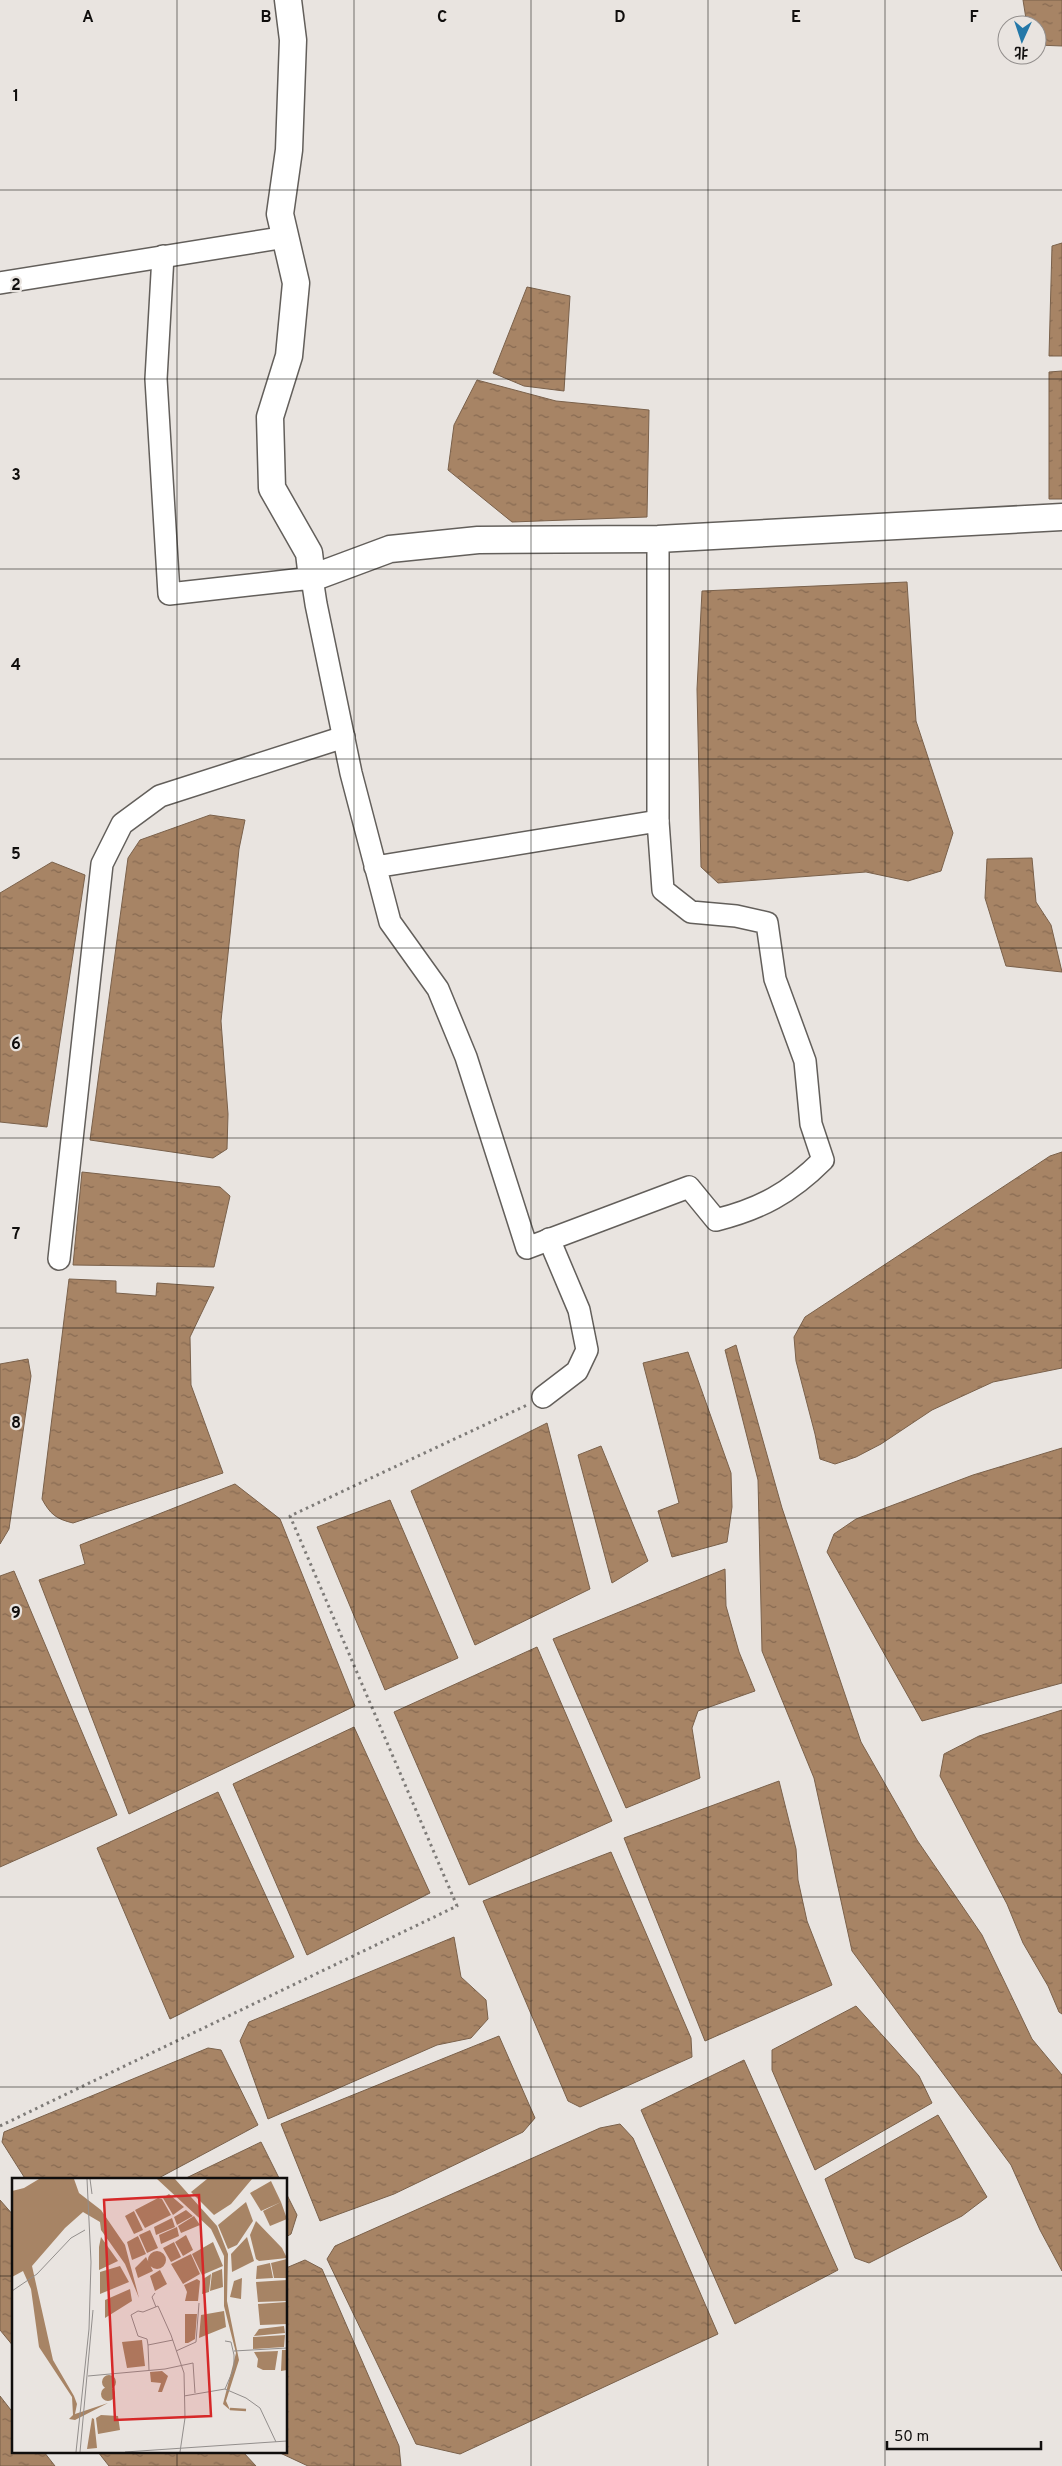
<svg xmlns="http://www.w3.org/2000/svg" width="1062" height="2466" font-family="Overpass,'Noto Sans SC',sans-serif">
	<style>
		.water { fill: url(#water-ripples); stroke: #7a614b }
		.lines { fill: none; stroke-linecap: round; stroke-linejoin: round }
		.minor-casing { stroke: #635f5b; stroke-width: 24 }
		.tertiary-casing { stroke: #635f5b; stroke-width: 29 }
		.path { stroke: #7e7b78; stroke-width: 3; stroke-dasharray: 2.5 4; stroke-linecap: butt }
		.minor { stroke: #fff; stroke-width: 21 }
		.tertiary { stroke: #fff; stroke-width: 26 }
		.grid { fill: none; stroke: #100e0d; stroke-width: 1; stroke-opacity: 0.55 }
		.inset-river { fill: none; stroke: #a78465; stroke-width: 2.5 }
		.inset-road { fill: none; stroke: #928e8c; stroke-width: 1 }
		.view { fill: #d62828; fill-opacity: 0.15; stroke: #d62828; stroke-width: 2.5 }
		.inset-edge { fill: none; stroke: #100e0d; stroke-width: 2.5 }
		.grid-label { font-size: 16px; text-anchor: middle; font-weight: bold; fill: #100e0d; stroke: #e9e4e0; stroke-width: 4.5; stroke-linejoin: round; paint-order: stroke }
	</style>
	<defs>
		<pattern id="water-ripples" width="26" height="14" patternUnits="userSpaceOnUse" patternTransform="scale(1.25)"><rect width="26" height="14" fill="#a78465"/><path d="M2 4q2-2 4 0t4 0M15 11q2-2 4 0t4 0" fill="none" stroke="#876a52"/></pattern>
	</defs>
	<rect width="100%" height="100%" fill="#e9e4e0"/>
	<g class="water">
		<path d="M1023,0H1062V46L1037,45V25H1027Z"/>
		<path d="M1062,243V356H1049L1052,246Z"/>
		<path d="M527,287L570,296L564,391L524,386L493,373Z"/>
		<path d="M1062,371V499H1049V372Z"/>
		<path d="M477,380L556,401L649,410L647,517L512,522L448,470L454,425Z"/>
		<path d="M907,582L916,721L953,833L941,871L908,881L866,872L718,883L701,867L697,689L702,591Z"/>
		<path d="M210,815L245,820L239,849L221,1021L228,1114L227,1149L213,1158L90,1140L128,858L140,840Z"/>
		<path d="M1032,858L1036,902L1051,925L1062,972L1006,966L985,898L987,859Z"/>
		<path d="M52,862L85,875L47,1127L0,1122V893Z"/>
		<path d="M1062,1152V1368L993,1382L932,1410L881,1444L856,1457L835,1464L820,1459L815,1434L796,1361L794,1337L805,1317L1050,1156Z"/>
		<path d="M82,1172L220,1187L230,1196L214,1267L73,1265Z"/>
		<path d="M69,1279L116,1281V1293L156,1296L157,1283L214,1287L190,1337L191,1385L223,1473L73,1523C56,1519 50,1514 42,1499Z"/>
		<path d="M736,1345L782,1508L861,1742L917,1840L982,1935L1032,2039L1062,2075V2271L1040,2230L1011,2165L852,1951L814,1778L762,1651L758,1480L725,1350Z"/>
		<path d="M688,1352L731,1473L732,1507L727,1542L672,1557L658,1511L679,1503L643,1363Z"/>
		<path d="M28,1359L31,1376L9,1529L0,1544V1364Z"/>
		<path d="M547,1423L590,1589L475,1645L411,1491Z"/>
		<path d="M601,1446L648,1561L612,1583L578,1455Z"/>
		<path d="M1062,1448V1683L922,1721L827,1552L834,1534L856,1519L973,1475Z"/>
		<path d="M235,1484L280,1519L355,1706L129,1814L39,1580L85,1564L80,1545Z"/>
		<path d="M390,1500L458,1658L385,1690L317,1527Z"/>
		<path d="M725,1569L726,1606L739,1652L755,1691L698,1711L692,1728L700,1778L626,1808L553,1639Z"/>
		<path d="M14,1571L117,1815L0,1867V1576Z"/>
		<path d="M537,1647L612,1821L469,1885L394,1712Z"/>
		<path d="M1062,1710V2014L1059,2012L1048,1986L1023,1943L1007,1904L940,1776L944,1754L979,1736Z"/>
		<path d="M354,1727L430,1893L307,1955L233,1784Z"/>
		<path d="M779,1781L796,1849L798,1880L807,1921L832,1985L705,2041L624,1838Z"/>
		<path d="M218,1792L294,1957L170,2019L97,1848Z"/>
		<path d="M611,1852L691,2038L692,2057L580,2107L568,2101L483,1901Z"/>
		<path d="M454,1937L461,1977L486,2000L488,2019L471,2038L437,2045L268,2119L240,2041L249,2022Z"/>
		<path d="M856,2006L919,2076L932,2103L815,2170L772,2070V2050Z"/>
		<path d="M499,2036L535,2118L523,2132L394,2194L320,2221L281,2124Z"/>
		<path d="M208,2048L221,2050L258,2125L155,2180H26L2,2142L4,2132Z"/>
		<path d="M744,2060L838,2270L735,2324L641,2110Z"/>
		<path d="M938,2115L987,2197L962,2216L869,2263L855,2258L825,2179Z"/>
		<path d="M620,2124L633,2138L718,2334L460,2454L416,2444L327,2259L335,2246L600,2128Z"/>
		<path d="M261,2142L280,2180H182Z"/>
		<path d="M286,2193L297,2215L291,2234L286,2237Z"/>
		<path d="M0,2200L14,2216V2347L0,2330Z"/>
		<path d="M305,2260L322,2269L399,2446L401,2466H308L278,2452H286V2268Z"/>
		<path d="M0,2396L14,2414V2452H44L55,2466H0Z"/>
		<path d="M98,2452H243L256,2466H109Z"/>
	</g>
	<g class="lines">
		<defs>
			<g id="minor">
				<path d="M163,256L156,379L169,594L312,578L316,604L351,773L390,922L438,989L466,1057L527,1248L689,1187L716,1220C760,1209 790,1193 823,1160L811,1124L805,1061L775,979L767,923L736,916L691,912L663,890L658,821L375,867"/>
				<path d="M0,283L286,237"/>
				<path d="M658,539V821"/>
				<path d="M59,1259L102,864L122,824L160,796L344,737"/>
				<path d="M543,1397L577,1371L587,1350L579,1310L549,1239"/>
			</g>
			<path id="tertiary" d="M288,0L293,40L289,150L280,214L296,283L289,356L270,417L272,488L309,553L312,578L390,549L478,540L658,539L1062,517"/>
		</defs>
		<use href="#minor" class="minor-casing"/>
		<use href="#tertiary" class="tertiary-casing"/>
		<path class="path" d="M0,2126L457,1906L290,1516L527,1405"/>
		<use href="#minor" class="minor"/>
		<use href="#tertiary" class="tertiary"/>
	</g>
	<path class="grid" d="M177,0V2180M354,0V2466M531,0V2466M708,0V2466M885,0V2466M0,190H1062M0,379H1062M0,569H1062M0,759H1062M0,948H1062M0,1138H1062M0,1328H1062M0,1518H1062M0,1707H1062M0,1897H1062M0,2087H1062M0,2276H14M286,2276H1062M177,2452V2466"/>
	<g transform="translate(12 2178)">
		<rect width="275" height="275" fill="#e9e4e0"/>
		<path d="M27,1H62L67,15L89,32L113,67L127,120L113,86L89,52L88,44L71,34L53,50L20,88L41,182L62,218L65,226L63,236L96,225L63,242L57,241L61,237L60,219L27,169L19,111L11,93L0,99V13L12,10ZM145,1H163L205,48L216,76L215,123L227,182L214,223L218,232L211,226L224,175L212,128V78L199,51ZM195,1H240L219,26L202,37L179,14ZM259,3L269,24L249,33L238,15ZM157,16L172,29L161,37L151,20ZM146,20L150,21L159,37L133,50L123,32ZM234,24L241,43L225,67L216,71L206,47ZM269,24L275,41L258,48L251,33ZM174,32L181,38L165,47L162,39ZM122,33L131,52L122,56L113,38ZM182,38L188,47L169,55L166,48ZM160,40L163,49L144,57L142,49ZM244,43L270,70L275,80L247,83L244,81L238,57ZM165,49L167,58L149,66L147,57ZM138,52L146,70L135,75L127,57ZM174,57L181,72L171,78L163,64ZM126,58L134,76L120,82L115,64ZM89,59L106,83L87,92V69ZM235,59L242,83L220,94L219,76ZM162,64L169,79L159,84L151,70ZM201,64L211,88L190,97L180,76ZM136 82a9 9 0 1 1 18 0a9 9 0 1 1-18 0ZM179,76L188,96L171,106L159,86ZM134,79L141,93L126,100L123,90ZM275,81L274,100H262L259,85ZM258,85L261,100L244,101L245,88ZM108,88L117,104L88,116V94ZM210,91L211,109L198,113L200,95ZM148,92L155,106L143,113L138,98ZM199,96L197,114L190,116L191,101ZM230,100L229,121L218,119L222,103ZM185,101L188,103L186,123H173L175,114L172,107ZM275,102V123L246,124L244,104ZM118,111L120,123L93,140V122ZM275,124V146L248,147L246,126ZM212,133L214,149L187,160L189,137ZM173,136H185L183,161L176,165H173ZM272,148L273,155L242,158L247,151ZM273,157L272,169L241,171V159ZM130,162L133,188L115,190L110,164ZM270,172H275V192L269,193ZM266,173L263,192H251L245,189L246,181L242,174ZM150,193L156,198L150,214H146L149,205L139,204L138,194ZM90 204a7 7 0 1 1 14 0a7 7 0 1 1-14 0ZM89 216a7 7 0 1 1 14 0a7 7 0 1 1-14 0ZM89,237L106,238L108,252L86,256L84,240ZM80,240L82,241L85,270L75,271Z" fill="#a78465"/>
		<path class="inset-river" d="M218,231L234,232"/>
		<path class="inset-road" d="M78,1L80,16M0,113L25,96L59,60L73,52M143,115L140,119L144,129M161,162L136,167L135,161L126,158L119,137L126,133L131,134L146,128L159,157L172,195L173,240L168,274M213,163L219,164L222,177V190L213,211M136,167L137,192M164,173L184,164L187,125M222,173L275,170M76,198L153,191L181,185L183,215M172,218L213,211L234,220L248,230L264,264M64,274L77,151L79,84L75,1M68,274L81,132M113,274L275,263"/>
		<path class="view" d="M187,17L199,238L103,242L92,22Z"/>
		<rect width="275" height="275" class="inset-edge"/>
	</g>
	<g class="grid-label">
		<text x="88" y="22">A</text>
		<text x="266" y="22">B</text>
		<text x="442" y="22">C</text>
		<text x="620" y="22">D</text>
		<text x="796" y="22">E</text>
		<text x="974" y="22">F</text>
		<text x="16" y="101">1</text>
		<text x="16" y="290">2</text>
		<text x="16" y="480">3</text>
		<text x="16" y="670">4</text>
		<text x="16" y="859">5</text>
		<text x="16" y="1049">6</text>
		<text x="16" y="1239">7</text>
		<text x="16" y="1428">8</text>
		<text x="16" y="1618">9</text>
	</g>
	<g transform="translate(1022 40) rotate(183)"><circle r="24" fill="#e9e4e0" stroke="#928e8c"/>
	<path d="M0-4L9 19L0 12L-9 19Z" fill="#2478a8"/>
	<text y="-8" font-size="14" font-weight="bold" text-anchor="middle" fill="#100e0d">北</text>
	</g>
	<path d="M887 2441v8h154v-8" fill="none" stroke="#100e0d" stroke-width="2.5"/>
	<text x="894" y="2441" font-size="15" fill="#100e0d" stroke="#e9e4e0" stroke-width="4" paint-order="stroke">50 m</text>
</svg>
